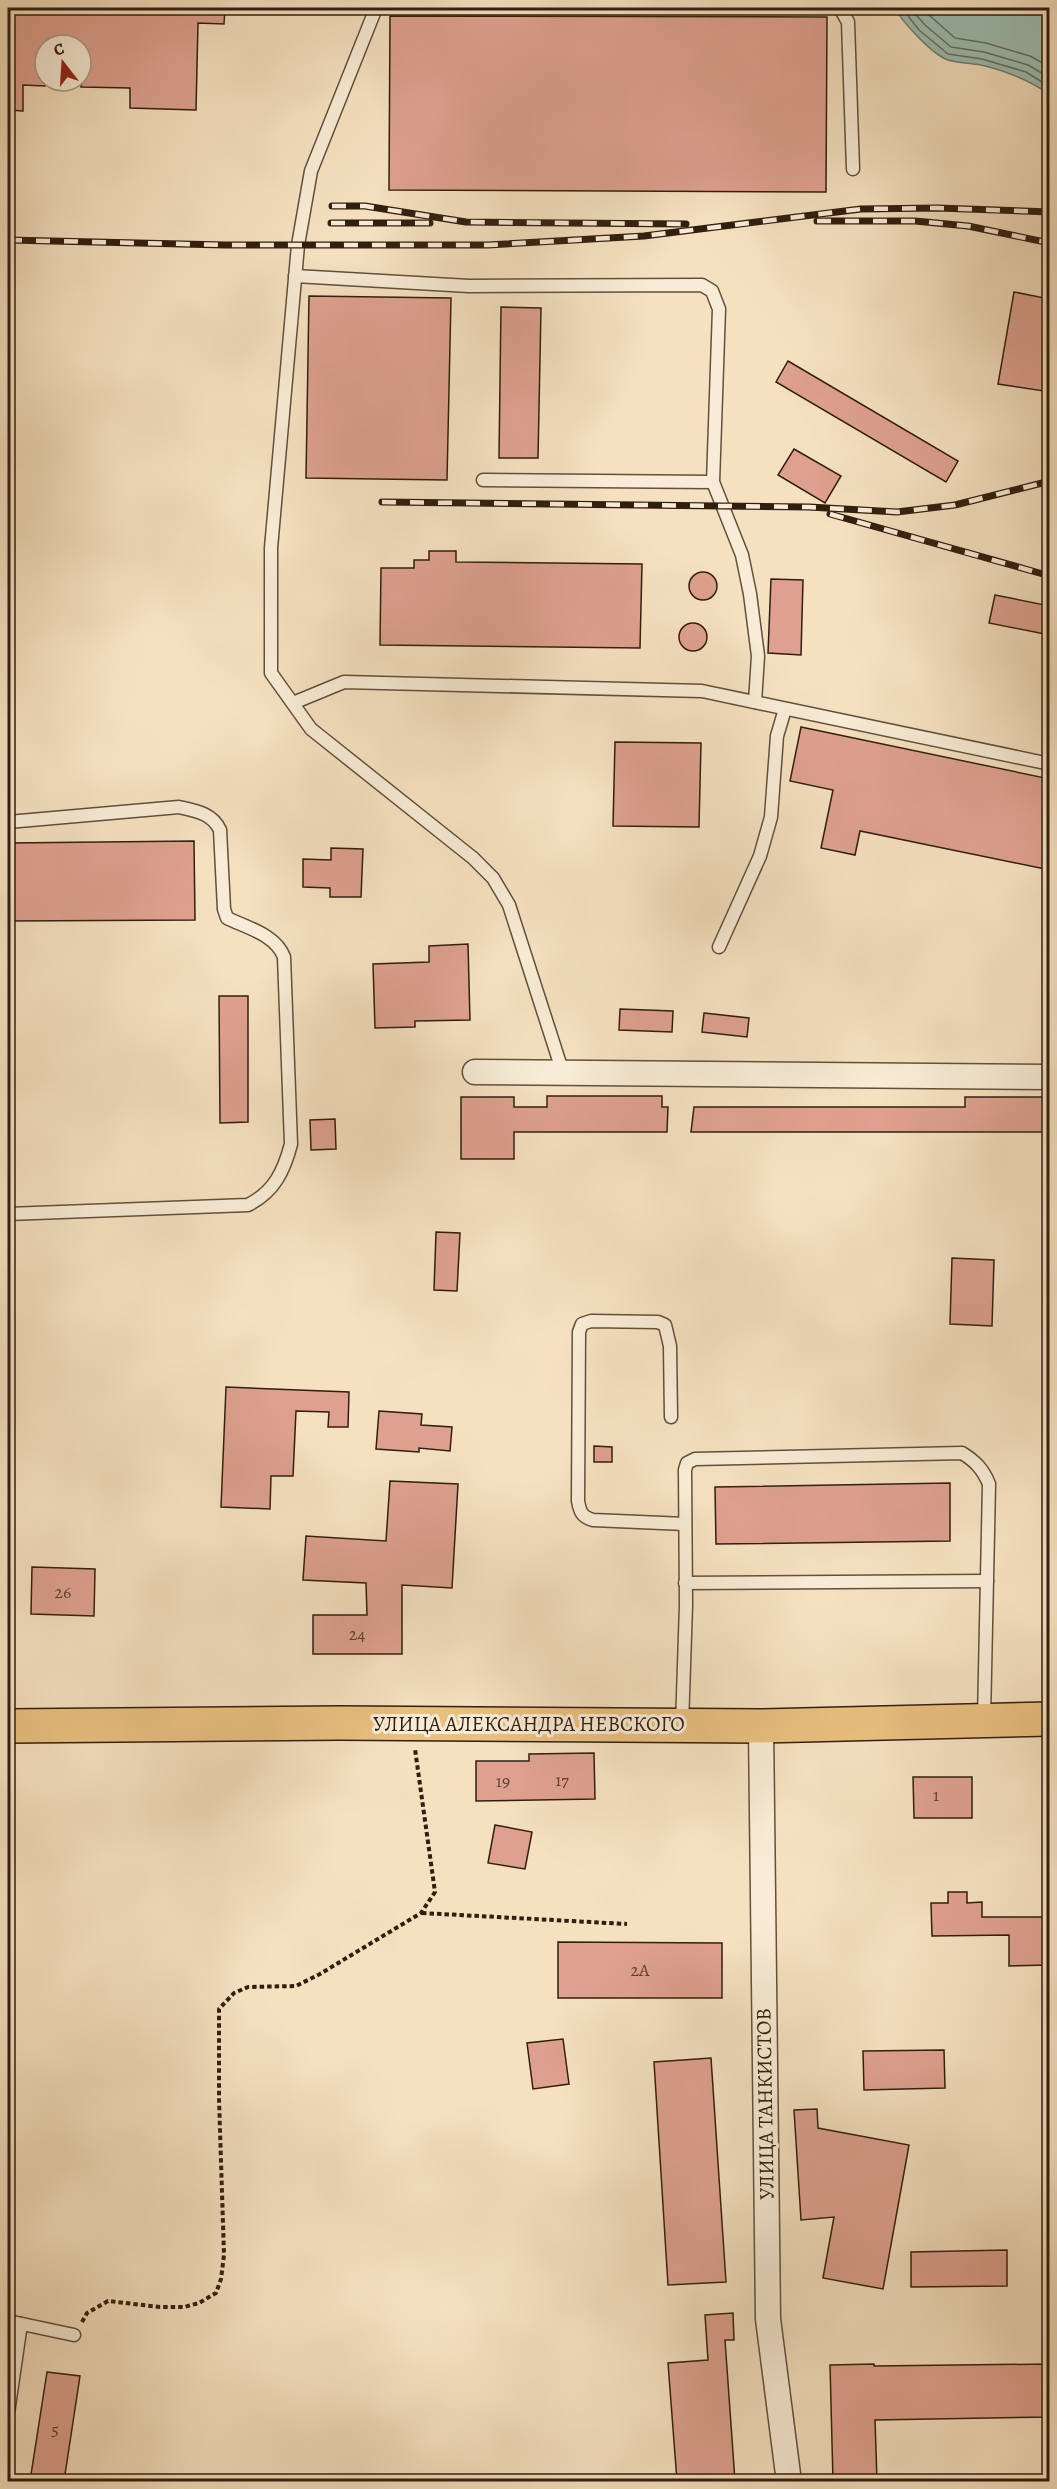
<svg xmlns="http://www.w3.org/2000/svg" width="1057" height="2489" font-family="Alegreya,serif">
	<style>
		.water { fill: #9cbeb2; stroke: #717e71; stroke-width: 1.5 }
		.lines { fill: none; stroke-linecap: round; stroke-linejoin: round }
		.shore { stroke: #666e61; stroke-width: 1.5 }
		.building { fill: #dea18f; stroke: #311e10; stroke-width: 1.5 }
		.service-casing { stroke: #624f3c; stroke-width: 15 }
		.minor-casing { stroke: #624f3c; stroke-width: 27 }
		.primary-casing { stroke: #311e10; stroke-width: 36 }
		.path { stroke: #311e10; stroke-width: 4; stroke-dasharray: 4.5 3; stroke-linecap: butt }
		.service { stroke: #f8ecd6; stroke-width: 12 }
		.minor { stroke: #f8ecd6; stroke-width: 24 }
		.primary { stroke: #eac080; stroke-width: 33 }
		.rail-casing { stroke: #311e10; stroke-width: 7 }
		.rail { stroke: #f8ecd6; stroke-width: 4.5; stroke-dasharray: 14; stroke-linecap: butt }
		.labels { text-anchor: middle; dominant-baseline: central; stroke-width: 6; stroke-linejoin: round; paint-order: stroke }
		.number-label { font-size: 18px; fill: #5c3f30 }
		.street-label { font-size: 21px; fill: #311e10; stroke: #f8ecd6 }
	</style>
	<rect width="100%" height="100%" fill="#f5e1c0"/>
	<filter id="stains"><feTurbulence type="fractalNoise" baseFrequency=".00333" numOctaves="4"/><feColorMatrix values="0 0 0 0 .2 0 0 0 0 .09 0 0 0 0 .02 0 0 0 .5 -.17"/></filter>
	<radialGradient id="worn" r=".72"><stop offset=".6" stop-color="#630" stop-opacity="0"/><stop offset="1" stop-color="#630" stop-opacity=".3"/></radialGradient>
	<path class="water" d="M895,8H1049V94C1027,79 1007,71 981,65C970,63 958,63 948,60C933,55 902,22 895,8Z"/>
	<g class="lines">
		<g class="shore">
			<path d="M902,8L919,30L948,54L982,59L1026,72L1050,87"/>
			<path d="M910,8L925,25L951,47L984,52L1028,65L1050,78"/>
			<path d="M921,8L955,38L986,43L1030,56L1050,67"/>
		</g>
	</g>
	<g class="building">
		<path d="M8,8H225L224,24L198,23L196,110L130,108V88L81,87V45H45V86L23,85V111L8,110Z"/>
		<path d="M390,16L827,17L826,192L389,190Z"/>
		<path d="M1014,292L1050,299V392L998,384Z"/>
		<path d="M309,296L451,298L447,480L306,478Z"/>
		<path d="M501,307L541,308L538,458H499Z"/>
		<path d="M788,361L958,461L946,482L776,382Z"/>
		<path d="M794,449L841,476L825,503L778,475Z"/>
		<path d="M429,551H456V562L642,564L640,648L380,645L381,568H414V560H429Z"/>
		<circle cx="703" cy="586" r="14"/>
		<path d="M771,579L803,580L801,655L768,653Z"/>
		<path d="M995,595L1050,606V635L989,623Z"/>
		<circle cx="693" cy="637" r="14"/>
		<path d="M801,727L1050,779V870L860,831L855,855L821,848L833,790L790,781Z"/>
		<path d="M615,742L701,743L699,827L613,826Z"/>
		<path d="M194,841L195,920L8,921V843Z"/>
		<path d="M331,848L363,849L361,897H330V888L303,887V859L331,860Z"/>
		<path d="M468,944L470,1020L415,1021V1027L375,1028L373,964L429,962V946Z"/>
		<path d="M219,996H248V1122L220,1123Z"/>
		<path d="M620,1009L673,1011L672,1032L619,1030Z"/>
		<path d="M704,1013L749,1018L747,1037L702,1032Z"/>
		<path d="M547,1096H662V1107H668L667,1132H514V1159H461V1097H514V1107H547Z"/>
		<path d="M965,1097H1050V1132H691L694,1107H965Z"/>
		<path d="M335,1119L336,1149L311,1150L310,1120Z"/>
		<path d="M436,1232L460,1233L457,1291L434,1290Z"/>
		<path d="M952,1258L994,1260L992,1326L950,1324Z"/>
		<path d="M226,1387L349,1392L348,1427H328L329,1412L296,1411L293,1476H271L270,1509L221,1507Z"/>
		<path d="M379,1411L422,1414L421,1425L452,1427L450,1451L419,1448V1452L376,1449Z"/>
		<path d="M594,1446L612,1447V1462H594Z"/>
		<path d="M390,1481L458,1484L452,1588L402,1585V1654H313V1615H367L366,1583L303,1580L306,1536L386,1541Z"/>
		<path d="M950,1483V1541L716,1544L715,1487Z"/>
		<path d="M32,1567L95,1569L94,1616L31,1614Z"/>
		<path d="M594,1753L595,1799L476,1801V1761H529V1754Z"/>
		<path d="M913,1777H972V1818H914Z"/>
		<path d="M495,1825L532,1832L525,1869L488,1863Z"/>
		<path d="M948,1892H967V1903L982,1902V1917H1050V1965L1009,1966V1935L932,1936L931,1903H948Z"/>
		<path d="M558,1942L722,1943V1998H558Z"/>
		<path d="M563,2039L569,2084L533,2089L527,2043Z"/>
		<path d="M944,2050L945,2088L864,2090L863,2051Z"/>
		<path d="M711,2058L726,2282L668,2285L654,2062Z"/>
		<path d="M817,2109L818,2128L909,2145L883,2289L823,2278L834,2217L801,2220L794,2110Z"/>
		<path d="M1007,2250V2286L911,2287V2252Z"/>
		<path d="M733,2313L734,2340H725L735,2481H677L668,2363L708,2360L705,2315Z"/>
		<path d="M874,2364V2366L1050,2364V2417L875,2420L877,2481H833L830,2365Z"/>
		<path d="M47,2372L80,2376L64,2481H30Z"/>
	</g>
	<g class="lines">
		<defs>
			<g id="service">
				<path d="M376,8L311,171L298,245L271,548V673L311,729L473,858L493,878L509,905L563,1073"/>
				<path d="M840,8L848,22L853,169"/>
				<path d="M295,276L469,286L702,285L712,291L719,309L713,482L742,555L750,594L758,656L755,702"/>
				<path d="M483,480L713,482"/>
				<path d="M293,703L344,682L702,691L1050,764"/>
				<path d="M8,822L179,807C196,811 212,813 220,830L224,909L227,918C248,928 276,935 284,957L291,1144C284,1171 274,1192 248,1205L8,1214"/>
				<path d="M719,947L760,856L771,817L777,736L785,709"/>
				<path d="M671,1417L670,1346L665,1325L658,1322L591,1321L582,1324L579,1332L578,1501C580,1512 582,1517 593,1520L685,1524"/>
				<path d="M685,1583L987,1581"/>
				<path d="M682,1725L686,1605L685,1470L687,1463L695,1459L962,1453C975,1461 983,1469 989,1484L984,1719"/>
				<path d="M8,2321L74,2335"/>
				<path d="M8,2413L21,2324"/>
			</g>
			<g id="minor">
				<path d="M475,1072L1050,1077"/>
				<path d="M761,1726L768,2319L789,2482"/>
			</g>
			<path id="primary" d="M8,1726L340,1723L761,1726L1050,1719"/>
		</defs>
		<use href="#service" class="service-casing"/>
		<use href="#minor" class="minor-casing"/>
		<use href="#primary" class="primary-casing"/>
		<g class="path">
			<path d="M422,1913L627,1924"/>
			<path d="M82,2322L87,2313L108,2301L160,2307H184L199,2303L216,2293L221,2279L224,2255L219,2099V2009L234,1993L248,1987L296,1986L320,1974L421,1913L435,1892L415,1749"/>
		</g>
		<use href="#service" class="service"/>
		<use href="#minor" class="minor"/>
		<use href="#primary" class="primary"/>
		<defs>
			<g id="rail">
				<path d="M332,206H365L466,222L686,224"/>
				<path d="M817,221H915L968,226L1050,243"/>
				<path d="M331,223H430"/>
				<path d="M8,240L225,245H488L644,236L861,209L938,208L1050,212"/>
				<path d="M382,502L809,507L897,512L955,505L1050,481"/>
				<path d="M830,514L1050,576"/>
			</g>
		</defs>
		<use href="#rail" class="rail-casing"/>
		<use href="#rail" class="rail"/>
	</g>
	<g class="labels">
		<g class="number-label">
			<text x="63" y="1592">26</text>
			<text x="357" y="1634">24</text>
			<text x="562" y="1780">17</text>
			<text x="503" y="1781">19</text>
			<text x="936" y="1795">1</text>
			<text x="640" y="1970">2А</text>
			<text x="55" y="2429">5</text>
		</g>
		<g class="street-label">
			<text x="529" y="1724">УЛИЦА АЛЕКСАНДРА НЕВСКОГО</text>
			<text transform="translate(765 2104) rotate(-91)">УЛИЦА ТАНКИСТОВ</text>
		</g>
	</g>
	<rect width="1057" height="2489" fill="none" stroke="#f5e1c0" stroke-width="30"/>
	<rect x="9" y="9" width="1039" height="2471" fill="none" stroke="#311e10" stroke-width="3"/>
	<rect x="15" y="15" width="1027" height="2459" fill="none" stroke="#311e10" stroke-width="1.5"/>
	<g transform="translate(63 63) rotate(343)"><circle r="28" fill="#f8ecd6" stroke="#a89a87" stroke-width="1.5"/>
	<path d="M0-4.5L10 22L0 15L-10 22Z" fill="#8f2418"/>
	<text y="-9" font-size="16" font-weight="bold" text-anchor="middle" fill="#311e10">С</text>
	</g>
	<rect width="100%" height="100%" filter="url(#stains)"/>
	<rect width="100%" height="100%" fill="url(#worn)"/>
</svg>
